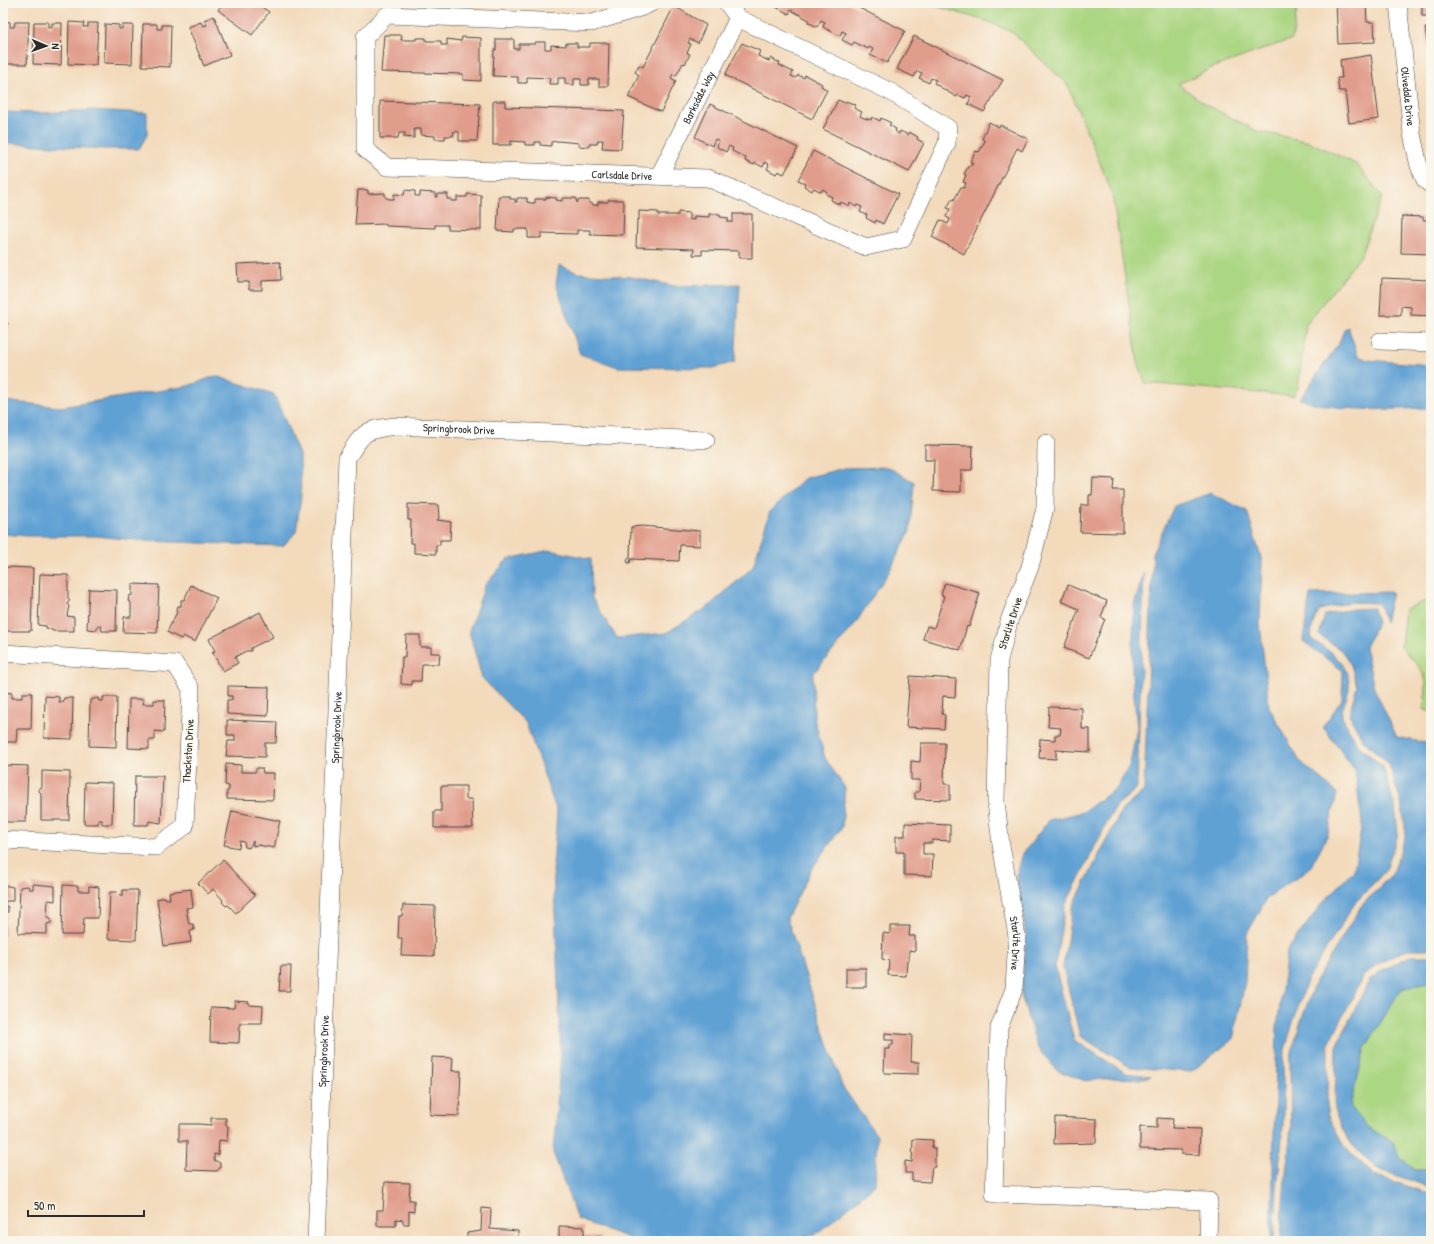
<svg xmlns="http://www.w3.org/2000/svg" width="1434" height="1244" font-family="'Patrick Hand',sans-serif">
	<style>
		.green { fill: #abd682; stroke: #6b8056 }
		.water { fill: #61a1d4; stroke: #466680 }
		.building { fill: #e19d8c }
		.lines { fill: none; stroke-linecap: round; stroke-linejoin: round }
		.minor-casing { stroke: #494541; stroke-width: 18 }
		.minor { stroke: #fff; stroke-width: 17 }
		.labels { text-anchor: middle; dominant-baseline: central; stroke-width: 3; stroke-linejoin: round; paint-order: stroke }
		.street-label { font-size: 11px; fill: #2b2b2b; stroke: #fbf7ec }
	</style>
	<rect width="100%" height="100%" fill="#fbf7ec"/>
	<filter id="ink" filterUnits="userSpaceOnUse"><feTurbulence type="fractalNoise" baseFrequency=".025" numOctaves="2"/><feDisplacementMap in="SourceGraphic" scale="8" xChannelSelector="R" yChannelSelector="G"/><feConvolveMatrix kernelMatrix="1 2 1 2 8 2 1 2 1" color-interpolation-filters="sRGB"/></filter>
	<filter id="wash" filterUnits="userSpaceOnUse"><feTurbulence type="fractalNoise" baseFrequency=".012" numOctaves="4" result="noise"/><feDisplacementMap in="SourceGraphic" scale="16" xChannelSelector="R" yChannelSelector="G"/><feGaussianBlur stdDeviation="0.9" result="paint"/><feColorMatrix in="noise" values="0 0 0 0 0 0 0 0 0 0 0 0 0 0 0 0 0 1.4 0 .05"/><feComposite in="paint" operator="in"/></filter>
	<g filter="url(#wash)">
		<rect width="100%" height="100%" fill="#f3dabb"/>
		<g class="green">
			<path d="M925,3H1298L1292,39L1212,68L1178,84L1207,105L1257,131L1310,142L1356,164L1382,196L1360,257L1306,324L1298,388L1293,396L1145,383L1138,362L1112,193L1068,85L1012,32L986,21Z"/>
			<path d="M1431,599V712L1423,709C1430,673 1425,673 1401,647L1405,609Z"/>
			<path d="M1431,982V1170H1415L1402,1159L1393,1142L1367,1127L1350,1106L1365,1048L1401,989Z"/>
		</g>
		<g class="water">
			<path d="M91,110L147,113V135L139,149H105L3,143V112L40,113Z"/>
			<path d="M559,265L578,273L631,277L675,286L740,284L735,362L713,368L618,367L580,354L556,284Z"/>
			<path d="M1348,327L1358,356L1368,360L1431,365V408C1388,409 1341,413 1300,399L1339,343L1344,330Z"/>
			<path d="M215,376L274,394L300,457L301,496L296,532L283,546L146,541L95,536H27L3,534V401L61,407L188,386Z"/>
			<path d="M888,467L914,482L910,531L889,572L853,627L813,674L814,718L825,758L845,788L842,827L811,870L787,918L842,1086L877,1136L875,1185L815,1235L765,1241H636L577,1219L553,1152L561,1055L553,866L557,812L526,723L482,678L469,631L485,585L508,559L550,550L591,559L592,598L617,638L666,633L708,607L753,567L770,511L805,478L844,468Z"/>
			<path d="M1211,493L1247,511L1262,561L1260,624L1269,707L1299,760L1337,793L1328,834L1310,868L1267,898L1247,934L1245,983L1233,1039L1191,1072L1130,1067L1080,1036L1063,967L1072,908L1122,810L1144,791L1153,552L1174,506Z"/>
			<path d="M1144,572L1137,788L1115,807L1065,906L1055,966L1074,1040L1126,1073L1151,1076L1141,1079L1113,1078L1086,1081L1058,1071L1038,1049L1021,995L1026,935L1016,876L1021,856L1049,820L1083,812L1117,788L1130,764L1137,728L1132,673L1134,605Z"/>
			<path d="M1392,592L1385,623L1380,606L1377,603L1350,602L1320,610C1315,616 1309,632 1312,640C1329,650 1350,663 1349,686C1349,697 1341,706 1342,717L1358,745L1383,767L1395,807L1398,834L1386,870L1355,903L1308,978L1293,1022L1283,1057V1127L1277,1189L1274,1241H1271L1277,1027L1287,951L1319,907L1354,870L1362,823L1355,770L1323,727L1342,699L1343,671L1303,641L1310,594Z"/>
			<path d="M1373,608L1377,623L1365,647L1374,688L1397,737L1431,744V949H1408L1381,962L1364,975L1328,1046L1327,1114L1343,1145L1374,1175L1431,1194V1241H1281L1284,1190L1291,1128L1290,1059L1300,1024L1315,982L1361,906L1393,873L1406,834L1402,806L1389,764L1363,740L1349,714L1357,686L1351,665L1341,650L1319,635L1325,615L1352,609Z"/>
			<path d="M1410,956H1431V982L1401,989L1365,1048L1350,1106L1367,1127L1393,1142L1402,1159L1415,1170H1431V1187H1429L1378,1169L1349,1142L1335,1113L1336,1047L1370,979L1386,968Z"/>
		</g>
		<g id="blocks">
			<g class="building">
				<path d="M223,3L228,5L229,3H256L269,12L252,35L218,10Z"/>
				<path d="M774,3H849L905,31L887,63L870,55L873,49L869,47L868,49L854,42L852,45L842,40L846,33L842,31L840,36L823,27L825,22L821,20L817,27L808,22L809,20L791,10L789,14L772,5Z"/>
				<path d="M1336,3H1366L1367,22H1374L1375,42L1338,44Z"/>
				<rect x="1422" y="3" width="9" height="13"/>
				<path d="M674,6L706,25L698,43L690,39L688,43L691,44L687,53L690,54L685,64L683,63L676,76L673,74L671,78L676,81L661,112L628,97L639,75L635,72L639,65L643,67Z"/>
				<path d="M214,16L230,55L204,66L188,27L201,22L203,26L207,25L204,20Z"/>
				<path d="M3,21L10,22V27H14L15,22H29L27,64H3Z"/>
				<path d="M34,22H48V27H52V23H62L61,65L33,64Z"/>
				<path d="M69,22L84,23L83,27H88V23H98L96,65L68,64Z"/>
				<path d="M105,24L119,25V29H122V25H133L132,64L104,63Z"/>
				<path d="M143,24H157V29H162V25H171L170,67L142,66Z"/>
				<path d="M1431,27V60H1430L1425,28Z"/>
				<path d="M384,35H402L401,40H416V38H426V41H441V45H447V39L461,41L462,37L481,38V81L463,80V74L381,72Z"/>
				<path d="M914,36L1003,80L984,112L968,104L971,97L967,95L965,98L958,95L956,97L934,83L936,80L931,78L929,83L919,78L922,73L917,71L914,77L897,69Z"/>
				<path d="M496,39H514V49H519V44H535V42H545V49H551V45L566,46V43H577V47H590V43H609L608,86H599V79H589V85H581V79H574V85L565,84V78H558V84H549L550,78L527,77V83H518V77L493,76L494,50H496Z"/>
				<path d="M742,43L760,51L758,56L769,61L771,58L780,63L779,65L793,72L791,76L796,78L798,75L804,78L805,75L822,84L821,86L827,90L812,119L725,75Z"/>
				<path d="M1371,55L1379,119L1349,123L1345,91H1339L1337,78H1342L1340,60Z"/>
				<path d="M838,100L845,103L846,101L856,105L854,108L862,112L860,116L864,118L871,120L872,117L880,121L881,118L891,123L889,125L896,129L895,131L899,134L900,131L908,135L909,132L918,137L917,139L924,143L909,172L823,129Z"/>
				<path d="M380,101L480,104L477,141H459V132L454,131L453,136H445V139H435V136L421,135V129H414V138L404,137L405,133H399L398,138H380Z"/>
				<path d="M493,101H505V107L624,111L621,149L602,148L603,140H598L597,144H589V147L579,146V143L558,141L551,142V146L540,145V142H535V145H525V142L511,141V145H493Z"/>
				<path d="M710,104L798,148L784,174L778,171L776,174L767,169L769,165L765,162L763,167L755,163L754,165L745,161L746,158L732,151L733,148L729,146L726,152L717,147L719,141L715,139L712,146L695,137Z"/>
				<path d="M989,122L999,127L1000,125L1028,139L1022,151L1017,148L964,254L932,237L940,220L948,224L950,219L946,217L950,209L947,208L952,199L954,200L961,187L964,188L966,183L963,182L966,175L964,174L969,165L971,166L973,163L970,162L976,151L979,152L985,141L982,139Z"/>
				<path d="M813,151L898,194L883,224L876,220L875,223L866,218L867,215L860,212L862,207L857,205L856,207L850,203L849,206L841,202L840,205L831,200L832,197L826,194L827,192L823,189L821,192L814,188L812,191L804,186L805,183L798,180Z"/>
				<path d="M358,190H368V194L385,193V197L389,199H394V194L404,195L405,190L415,191V196H420V192L435,193V197H437V194H448L447,199H452L451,201H457V197H467V194L481,195V230L448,229V225H435V228L386,226V224L355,225Z"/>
				<path d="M499,196H510V199H515V202H517V198H527V202L531,203H535V199H546V197L557,198L556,200L562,201V198H576L577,203L579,200H589V203L593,204V205H598V202H608V200H622L624,203L623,235L590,234V230H577V234L541,233V238H528V229H514V232L497,231Z"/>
				<path d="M639,211L658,212V215H678V212L689,213V219L694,220V216L709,217V214H720V217L728,218V222H733V214H752V258H739V251L702,250V255H693L694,249L636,247L637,220H639Z"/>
				<path d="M1402,216L1423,217V220H1431V254L1401,253Z"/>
				<path d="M280,262L281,280L262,281V290H249V282H238L237,264Z"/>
				<path d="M1382,278L1431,280V316L1411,315V307L1401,306V315H1380Z"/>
				<path d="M3,320L8,323L3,334Z"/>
				<path d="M925,445L973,446L972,470H961V492L933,491L934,460H925Z"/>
				<path d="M1093,478L1114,479L1113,490H1123V533L1080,532L1081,505H1089V495H1092Z"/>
				<path d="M408,504L438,505L439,518L437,520L451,522L450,540H440V545H436V554L414,553V543H410L411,520H408Z"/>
				<path d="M642,526L700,531V546L680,545L679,561L631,559L630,563H628L627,559L630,558L631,527Z"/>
				<path d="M5,567L33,568L31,631H3Z"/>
				<path d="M40,574L68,575V598L70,600L67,604L69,606L67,616L74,617V631H52V629L46,628V626L38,625Z"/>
				<path d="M945,583L980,593L969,627L967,626L960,650L923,639L927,626L934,628L944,596L941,595Z"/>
				<path d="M132,584L159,585L157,633L123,632L124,617H131V603L128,601L129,596L132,595Z"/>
				<path d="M191,585L217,598L195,642L183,636L181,639L167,632L177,612L176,610L178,606H181V600H184Z"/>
				<path d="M1068,585L1107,601L1101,617L1105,619L1089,658L1064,648L1079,609L1061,601Z"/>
				<path d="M89,589L117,590L116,631H102L101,626H97V630L87,629Z"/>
				<path d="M260,612L273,637L251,648V651H246L235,657L238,663L223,671L212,652L215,651L209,639Z"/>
				<path d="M406,635H420V647H431V653H440L439,664H422L421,681H412V685L401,684L402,657H405Z"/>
				<path d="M910,676L956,679L955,697L943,696L942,714L945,715L944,729L906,727Z"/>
				<path d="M228,686L269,687L268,716L227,714V700H232V696H228Z"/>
				<path d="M3,692L12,693V698H22V693H32L31,729H17L16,742H3Z"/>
				<path d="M45,696L59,697V702H63L64,698H73L72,739L44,738Z"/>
				<path d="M103,697H117L116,747L89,746L90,700L98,698L99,701H103Z"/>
				<path d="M129,699H144L143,704H154V700H165L164,732L155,731V740H149V749L128,748Z"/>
				<path d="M1049,707L1082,708V729H1090V752L1056,750V759L1039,758L1040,739L1055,740V735H1060L1061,728L1048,727Z"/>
				<path d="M227,720L277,722L276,743H265V757L226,756L228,741H235V735H227Z"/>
				<path d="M921,743H945L944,784H950V800L915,799V792H919L920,780H911V761L920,762Z"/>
				<path d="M226,764L241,765V772H255L257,768H262L263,773H274L273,800L227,799V791L229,790V786L225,785Z"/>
				<path d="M3,765L28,766L26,822H3Z"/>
				<path d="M42,771L70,772L69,820H41V793L39,791V788L42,787Z"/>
				<path d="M135,776H163L161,823L149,821L148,825H134Z"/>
				<path d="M85,782L113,783L112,824H102V820H98V824H84Z"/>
				<path d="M441,786H466V799H472L473,828H434V811H441Z"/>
				<path d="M232,811L280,821L274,848L258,845L253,846V841L249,848L245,847L244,842L240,841L239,848L224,845Z"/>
				<path d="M905,823L950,825V841L932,840V843H923V854H933L932,876L904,875V852H896V836H905Z"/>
				<path d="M223,860L255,895L236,913L228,905L226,906L222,902L223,900L213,889L208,894L198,883Z"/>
				<path d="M33,884L55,886V901L48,900L47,917L51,918V923L47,924V934L18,933L20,887L28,886L29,889H33Z"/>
				<path d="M3,885L13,887V901H6L5,905L8,907V912L5,913L7,918L5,920V936H3Z"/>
				<path d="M63,885L78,886V891H89V886L99,887L98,918H84L83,935H62Z"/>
				<path d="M191,889L193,907L186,908L189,924H193L194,930L190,931L191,942L164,946L157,899L165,897L166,899H170L169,892Z"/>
				<path d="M123,890H138L136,940L108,939L110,892H117L120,895H123Z"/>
				<path d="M403,905L435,906L434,956L401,955L402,938H398L399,916H402Z"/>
				<path d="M890,926H910L909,936H915V951L909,950V960H907L906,976L888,975L889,960L882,959L883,933L890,934Z"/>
				<path d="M281,966H291L290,991H279Z"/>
				<rect x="846" y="968" width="20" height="19"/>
				<path d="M235,1001L249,1002V1005L263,1006L262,1023H240L239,1043L210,1042L211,1007L234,1008Z"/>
				<path d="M885,1033L912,1035L911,1062H919V1074L884,1073L885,1049H890V1045H893V1040H885Z"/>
				<path d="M432,1057L453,1058L452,1071H461L459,1116L430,1115Z"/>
				<path d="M1055,1117L1097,1119L1096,1143L1054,1144Z"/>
				<path d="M211,1118H226V1126H228L227,1141L219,1140L218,1155L214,1154V1160L220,1163V1168L217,1171L186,1170L187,1141H179V1124H199L211,1125Z"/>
				<path d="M1157,1118L1173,1119L1172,1128L1200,1129L1199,1155L1181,1154V1150L1140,1149V1127L1157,1128Z"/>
				<path d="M913,1139L933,1140L932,1148H935V1167H932L930,1182L912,1181V1173H905V1161L912,1162Z"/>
				<path d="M385,1182L410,1183L409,1200H414V1212L409,1211V1224H403V1220L396,1219V1226H377V1210H383Z"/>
				<path d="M482,1208L491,1209L490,1229L518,1231V1241H467V1233L481,1231Z"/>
				<path d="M559,1226L584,1227V1236L601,1237L600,1241H559Z"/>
			</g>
		</g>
	</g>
	<g filter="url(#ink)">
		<use href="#blocks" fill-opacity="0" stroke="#494541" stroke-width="1"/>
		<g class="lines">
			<defs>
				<g id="minor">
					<path id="s1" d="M651,3L643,7L592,23L387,15L365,37V149L387,167L708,178L866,247L903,239L947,143L948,128L891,92L738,18L727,3"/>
					<path id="s2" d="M1398,3L1412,134L1419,166L1425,180L1431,185"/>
					<path id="s3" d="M659,176L738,18"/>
					<path d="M1380,341L1431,343"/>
					<path id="s4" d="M1046,443L1045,508L1030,567L1010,618L999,660L996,802L1001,845L1017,936L1014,989L999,1028L994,1194L1209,1201L1208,1241"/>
					<path d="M3,653L175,664L191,689L185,826L156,847L3,840"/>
					<path id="s5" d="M316,1241L347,458C364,431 364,430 396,426L706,440"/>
				</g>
			</defs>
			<use href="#minor" class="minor-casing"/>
			<use href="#minor" class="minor"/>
		</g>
	</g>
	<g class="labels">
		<g class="street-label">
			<text stroke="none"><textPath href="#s2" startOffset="94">Olivedale Drive</textPath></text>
			<text stroke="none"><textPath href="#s3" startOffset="88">Barksdale Way</textPath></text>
			<text stroke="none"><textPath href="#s1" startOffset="674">Carlsdale Drive</textPath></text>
			<text stroke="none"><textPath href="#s5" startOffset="909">Springbrook Drive</textPath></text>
			<text transform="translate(1010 623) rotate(-72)">Starlite Drive</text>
			<text stroke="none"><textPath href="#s5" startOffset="514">Springbrook Drive</textPath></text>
			<text transform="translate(188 751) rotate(-87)">Thackston Drive</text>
			<text stroke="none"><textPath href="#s4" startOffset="509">Starlite Drive</textPath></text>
			<text stroke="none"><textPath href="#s5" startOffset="190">Springbrook Drive</textPath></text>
		</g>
	</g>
	<rect width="1434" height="1244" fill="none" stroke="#fbf7ec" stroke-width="16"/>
	<g transform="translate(46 46) rotate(92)" stroke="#fbf7ec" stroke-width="3" paint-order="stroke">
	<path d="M0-3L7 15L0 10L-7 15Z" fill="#2b2b2b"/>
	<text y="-6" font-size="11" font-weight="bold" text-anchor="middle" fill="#2b2b2b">N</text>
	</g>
	<path d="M28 1210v6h116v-6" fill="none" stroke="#2b2b2b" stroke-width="2"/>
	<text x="34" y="1210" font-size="12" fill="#2b2b2b" stroke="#fbf7ec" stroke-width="3" paint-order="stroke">50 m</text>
</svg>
